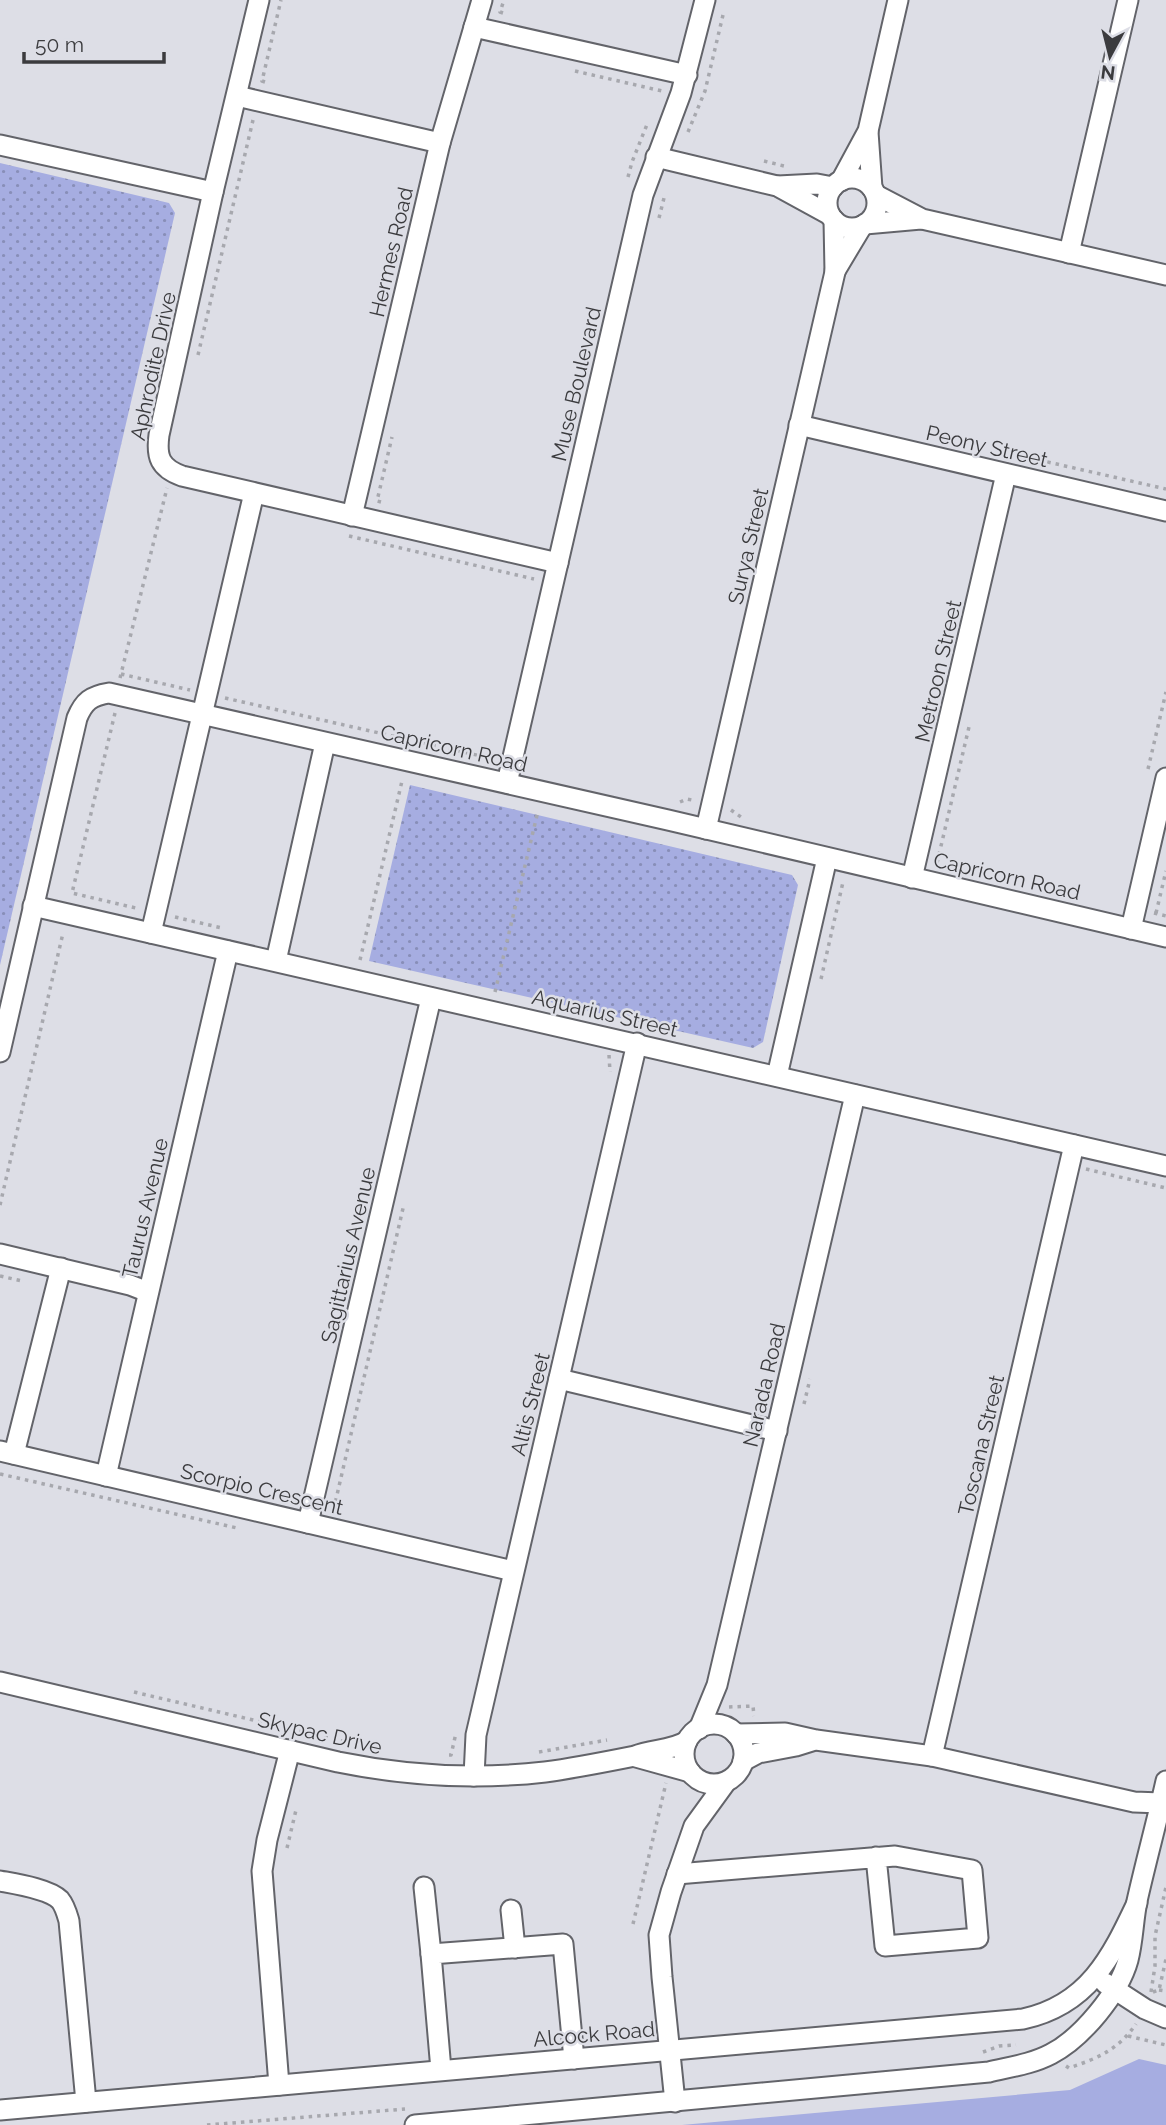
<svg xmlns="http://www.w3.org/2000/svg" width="1166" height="2125" font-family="Raleway,sans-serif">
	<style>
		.green { fill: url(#green-dots) }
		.pitch { fill: #a6ade1 }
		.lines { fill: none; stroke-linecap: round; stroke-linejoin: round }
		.minor-casing { stroke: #63646a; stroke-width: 23 }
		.path { stroke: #a7a8ae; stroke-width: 3.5; stroke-dasharray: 3.5 5; stroke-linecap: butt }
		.minor { stroke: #fff; stroke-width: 19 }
		.labels { text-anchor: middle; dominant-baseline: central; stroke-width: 5; stroke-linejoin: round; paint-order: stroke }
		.street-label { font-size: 21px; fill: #3b3b3e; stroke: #dddee6 }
	</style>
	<defs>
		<pattern id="green-dots" width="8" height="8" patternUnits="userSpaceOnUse" patternTransform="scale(1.75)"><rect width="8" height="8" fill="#a6ade1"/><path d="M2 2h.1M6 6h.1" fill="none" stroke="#888eb8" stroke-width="1.8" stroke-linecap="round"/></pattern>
	</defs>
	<rect width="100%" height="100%" fill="#dddee6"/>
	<g class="green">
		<path d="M0,163L169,203L175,213L0,965Z"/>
		<path d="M410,785L792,875L798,885L763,1042L753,1048L369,961Z"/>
	</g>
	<path class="pitch" d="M1139,2059L1166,2065V2125H682L1070,2090Z"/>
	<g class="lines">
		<defs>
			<g id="minor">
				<path d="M259,0L213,192L159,435C156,457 160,468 182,476L558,563"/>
				<path d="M474,27L687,75"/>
				<path d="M237,96L440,143"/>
				<path d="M868,132L872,188"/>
				<path d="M0,145L213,192"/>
				<path d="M656,157L777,186L830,215"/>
				<circle cx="852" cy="203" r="25"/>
				<path d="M841,181L868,131L898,0"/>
				<path d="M778,186L817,184L833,187"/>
				<path d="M876,195L922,219L1166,275"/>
				<path d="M865,224L921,219"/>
				<path d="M1069,253L1128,0"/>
				<path d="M835,271L862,226"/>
				<path d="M799,425L1166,511"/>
				<path d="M352,516L440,143L482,0"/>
				<path d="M507,783L643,195L681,93L705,0"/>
				<path d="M706,829L835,272L834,220"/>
				<path d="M912,878L1006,474"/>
				<path d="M33,906L1166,1166"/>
				<path d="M1131,929L1166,778"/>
				<path d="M151,933L254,493"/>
				<path d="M276,961L325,743"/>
				<path d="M0,1052L77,718C84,701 91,696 109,693L668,820L1166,937"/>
				<path d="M777,1076L827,858"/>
				<path d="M0,1254L130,1285L148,1292"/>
				<path d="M559,1379L777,1431"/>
				<path d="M0,1451L513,1571"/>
				<path d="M14,1454L61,1268"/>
				<path d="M106,1476L228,951"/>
				<path d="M308,1523L431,998"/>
				<path d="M0,1682L338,1762C407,1776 475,1780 545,1772C575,1768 605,1762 635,1756C652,1749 671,1751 687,1741"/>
				<circle cx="714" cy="1754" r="30"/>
				<path d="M699,1729L717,1685L855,1095"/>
				<path d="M736,1734L785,1733L816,1740L932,1756L1134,1802L1161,1803"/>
				<path d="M932,1756L1074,1145"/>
				<path d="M636,1757L690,1772"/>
				<path d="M743,1761L758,1753L796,1746L812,1741"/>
				<path d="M474,1776L476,1735L637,1043"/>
				<path d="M677,1874L895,1856L972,1870L978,1938L885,1946L876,1857"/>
				<path d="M0,1881C16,1884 49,1889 60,1900C65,1906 67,1914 69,1921L86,2102"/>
				<path d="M424,1887L431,1954"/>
				<path d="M511,1910L515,1948"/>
				<path d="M1105,1983L1145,2009L1166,2018"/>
				<path d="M441,2070L431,1954L563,1944L574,2059"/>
				<path d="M279,2085L262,1871L267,1840L290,1750"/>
				<path d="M675,2102L662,1977L659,1935L671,1892L694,1826L726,1782"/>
				<path d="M0,2110L1023,2019C1088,2005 1111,1958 1137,1903"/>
				<path d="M415,2125L989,2072C1010,2067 1032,2064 1051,2054C1082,2038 1119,1993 1128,1960C1133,1941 1133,1921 1137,1901C1146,1861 1157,1821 1166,1781"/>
			</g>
		</defs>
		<use href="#minor" class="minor-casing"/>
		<g class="path">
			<path d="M503,13L500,12L504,0"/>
			<path d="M575,71L662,91"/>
			<path d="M265,82L262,81L281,0"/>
			<path d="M688,132L705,91L723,15"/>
			<path d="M764,161L784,166"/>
			<path d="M628,177L632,162L648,122"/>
			<path d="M659,218L664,198"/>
			<path d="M198,355L253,120"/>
			<path d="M1039,460L1166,489"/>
			<path d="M381,502L377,501L392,437"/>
			<path d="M349,536L534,579"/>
			<path d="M121,674L190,690"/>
			<path d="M120,678L167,488"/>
			<path d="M225,698L494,759"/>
			<path d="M115,713L72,893L140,909"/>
			<path d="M1148,769L1166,692"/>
			<path d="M680,802L687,799L692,800"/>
			<path d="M731,810L741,817"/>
			<path d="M937,863L969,727"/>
			<path d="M1154,913L1166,916"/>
			<path d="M1156,913L1166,871"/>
			<path d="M175,917L222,928"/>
			<path d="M360,960L402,781"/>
			<path d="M821,979L843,882"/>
			<path d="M495,992L538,811"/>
			<path d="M609,1055L610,1072"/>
			<path d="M1086,1169L1166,1188"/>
			<path d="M0,1205L63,933"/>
			<path d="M0,1276L22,1281"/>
			<path d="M804,1404L810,1379"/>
			<path d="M0,1474L237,1528"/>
			<path d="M332,1508H334L404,1204"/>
			<path d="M134,1692L351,1743"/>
			<path d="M729,1707L753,1706L754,1716"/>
			<path d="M539,1752L607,1740"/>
			<path d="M449,1755H451L456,1733"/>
			<path d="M287,1848L296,1810"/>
			<path d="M633,1924L666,1783"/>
			<path d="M1159,1990L1166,1991"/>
			<path d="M1151,1992L1155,1966V1936L1166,1887"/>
			<path d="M1153,1992L1159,1990L1166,1959"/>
			<path d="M1128,2036L1166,2045"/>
			<path d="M983,2052L999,2046L1016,2045"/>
			<path d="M1066,2066L1069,2068C1098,2058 1118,2050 1136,2024"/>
			<path d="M207,2125L405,2109"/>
		</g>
		<use href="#minor" class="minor"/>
	</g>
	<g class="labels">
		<g class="street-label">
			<text transform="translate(391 252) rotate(-77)">Hermes Road</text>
			<text transform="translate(153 366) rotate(-78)">Aphrodite Drive</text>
			<text transform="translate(576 384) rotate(-77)">Muse Boulevard</text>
			<text transform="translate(987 446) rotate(13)">Peony Street</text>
			<text transform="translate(748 546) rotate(-77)">Surya Street</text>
			<text transform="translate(938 671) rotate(-77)">Metroon Street</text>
			<text transform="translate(454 748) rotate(13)">Capricorn Road</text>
			<text transform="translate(1007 876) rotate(13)">Capricorn Road</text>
			<text transform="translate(605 1013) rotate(13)">Aquarius Street</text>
			<text transform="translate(145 1208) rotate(-77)">Taurus Avenue</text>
			<text transform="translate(348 1255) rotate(-77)">Sagittarius Avenue</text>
			<text transform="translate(764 1385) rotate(-77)">Narada Road</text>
			<text transform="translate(530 1404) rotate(-76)">Altis Street</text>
			<text transform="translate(981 1445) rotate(-77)">Toscana Street</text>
			<text transform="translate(262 1489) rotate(13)">Scorpio Crescent</text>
			<text transform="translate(320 1733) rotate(13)">Skypac Drive</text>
			<text transform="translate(594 2034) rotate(-5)">Alcock Road</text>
		</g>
	</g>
	<g transform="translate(1110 56) rotate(187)" stroke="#dddee6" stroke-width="5" paint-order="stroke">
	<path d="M0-5L12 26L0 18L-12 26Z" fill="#3b3b3e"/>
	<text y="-10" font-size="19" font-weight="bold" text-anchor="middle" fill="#3b3b3e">N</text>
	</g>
	<path d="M24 52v10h140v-10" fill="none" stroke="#3b3b3e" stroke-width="3.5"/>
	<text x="35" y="52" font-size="21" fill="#3b3b3e" stroke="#dddee6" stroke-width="5" paint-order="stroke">50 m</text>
</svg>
